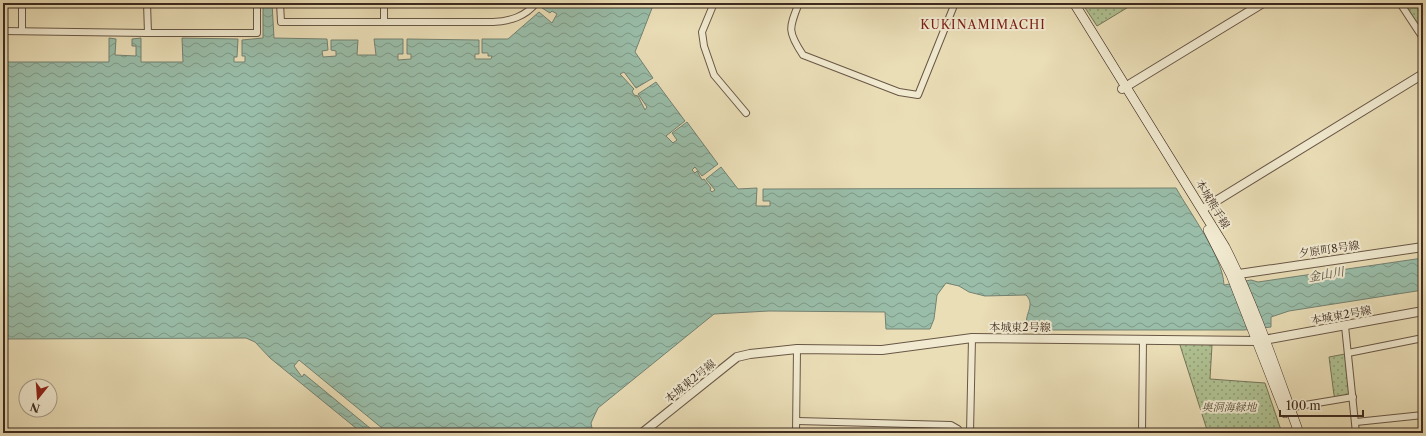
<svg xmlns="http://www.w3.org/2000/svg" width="1426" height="436" font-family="'Libre Caslon Text','Noto Serif JP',serif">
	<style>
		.grass { fill: url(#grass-dots); stroke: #76765a }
		.water { fill: url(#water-waves); stroke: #748272 }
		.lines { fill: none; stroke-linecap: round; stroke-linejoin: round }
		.minor-casing { stroke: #685746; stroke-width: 8 }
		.tertiary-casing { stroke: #685746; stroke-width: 10 }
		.secondary-casing { stroke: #3d2a20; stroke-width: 10 }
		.minor { stroke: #f1ead0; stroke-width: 6 }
		.tertiary { stroke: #f1ead0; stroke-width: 8 }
		.secondary { stroke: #f1ead0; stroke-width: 9 }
		.labels { text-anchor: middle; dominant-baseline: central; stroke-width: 4; stroke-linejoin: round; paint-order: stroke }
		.street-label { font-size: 11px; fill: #3d2a20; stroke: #f1ead0 }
		.park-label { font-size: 11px; font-style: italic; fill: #5a503d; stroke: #f1ead0 }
		.neighbourhood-label { font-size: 12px; letter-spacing: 1px; fill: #7a1f14; stroke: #f1ead0 }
		.water-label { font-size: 12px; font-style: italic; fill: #544f42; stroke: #f1ead0 }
	</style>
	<defs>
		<pattern id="grass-dots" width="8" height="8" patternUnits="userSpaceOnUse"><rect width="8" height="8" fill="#b0c293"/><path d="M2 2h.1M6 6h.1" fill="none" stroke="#909e78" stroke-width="1.8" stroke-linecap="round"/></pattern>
		<pattern id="water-waves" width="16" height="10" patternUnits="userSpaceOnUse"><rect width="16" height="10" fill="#99bda9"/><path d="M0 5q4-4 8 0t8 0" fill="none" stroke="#7e9a89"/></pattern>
	</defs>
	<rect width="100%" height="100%" fill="#eadeb7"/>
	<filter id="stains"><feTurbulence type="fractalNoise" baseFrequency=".005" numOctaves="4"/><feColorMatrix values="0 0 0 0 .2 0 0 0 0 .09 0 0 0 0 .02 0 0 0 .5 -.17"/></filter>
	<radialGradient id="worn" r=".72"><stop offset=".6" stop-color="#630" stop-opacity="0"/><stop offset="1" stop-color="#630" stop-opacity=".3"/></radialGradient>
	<g class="grass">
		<path d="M1082,3H1135L1097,26Z"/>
		<path d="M1403,3H1422L1423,34Z"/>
		<path d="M1179,342L1212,345L1210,379L1265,383L1282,433H1208Z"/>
		<path d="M1345,354L1349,393L1348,395L1335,397L1334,395L1329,357Z"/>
	</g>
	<path class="water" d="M263,3H272L274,38L327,39L328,50L322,51L323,57L336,56V51L331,50V40H358L357,55H376L374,39H403V54H398V60L411,59V54H407V39L479,40V54H475V59H491L492,56H488V53H482V39H508L539,12L552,23L557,14L552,11L550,13L542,8L546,3H654L635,52L653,78L636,88L624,72L620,74L634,89L632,91L634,95L638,96L645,110L647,107L638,94L656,82L685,121L666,136L673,143L677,140L672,133L687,122L718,164L702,176L695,167L692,170L695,173L697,171L702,180L704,179L711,188L710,190L712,192L715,190L706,179L721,167L738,189L757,188L756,206H770V201H763V189L1176,188C1190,213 1223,257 1224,285L1251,280L1258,282L1423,258V290L1289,311L1271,317V327L1244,330H1039L1035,327L1027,325C1024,314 1036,305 1026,295L985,296L969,292L959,286L946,283L937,295L934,319L930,329H886L885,312L769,311L714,314L598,408L591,423L593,433H388L299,360L294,366L302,377L304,374L376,433H362L270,358L255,342L246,338L3,339V62H109V38L116,39L115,55L136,56V46H132V39L141,38V62H183L182,38L238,39L237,57H234V62H245V56H242V40L263,38Z"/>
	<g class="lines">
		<defs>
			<g id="minor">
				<path d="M280,3L281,22H493C510,21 525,17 536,3"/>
				<path d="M384,3V22"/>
				<path d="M714,3L702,32L704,46L714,75L746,113"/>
				<path d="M799,3C789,28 787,31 803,55L899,92L918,95L955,3"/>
				<path d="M1400,3L1423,38"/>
				<path d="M3,31L148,33L147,3"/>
				<path d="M22,31V3"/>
				<path d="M148,33H257V3"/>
				<path d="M1345,326L1356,433"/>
				<path d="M1348,353L1423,338"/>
				<path d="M1287,408L1353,397"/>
				<path d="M797,421L951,425L958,429V433"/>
				<path d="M1356,422L1423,415"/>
				<path d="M796,433L797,349"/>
				<path d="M970,433L972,338"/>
				<path d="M1142,433L1143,339"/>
			</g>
			<g id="tertiary">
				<path d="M1122,89L1263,3"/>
				<path d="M1203,209L1423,74"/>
				<path d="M1232,275L1423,247"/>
				<path d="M642,433L737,357L750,354L797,349L882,350L972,338L1258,341L1423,311"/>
			</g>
			<g id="secondary">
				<path d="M1074,3L1225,247C1255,306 1276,370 1299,433"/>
				<path d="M1208,230L1231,275L1285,413"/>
			</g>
		</defs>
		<use href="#minor" class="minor-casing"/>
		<use href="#tertiary" class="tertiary-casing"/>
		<use href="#secondary" class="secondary-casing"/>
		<use href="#minor" class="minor"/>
		<use href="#tertiary" class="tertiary"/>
		<use href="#secondary" class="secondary"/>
	</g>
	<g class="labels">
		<g class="street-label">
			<text transform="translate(1213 204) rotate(59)">本城熊手線</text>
			<text transform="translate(1329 249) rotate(-8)">夕原町8号線</text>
			<text transform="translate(1341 315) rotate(-10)">本城東2号線</text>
			<text x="1020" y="327">本城東2号線</text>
			<text transform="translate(690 381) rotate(-39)">本城東2号線</text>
		</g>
		<g class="park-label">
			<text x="1229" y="407">奥洞海緑地</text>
		</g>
		<g class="neighbourhood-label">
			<text x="983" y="24">KUKINAMIMACHI</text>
		</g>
		<g class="water-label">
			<text transform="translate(1326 274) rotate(-10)">金山川</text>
		</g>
	</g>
	<rect width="1426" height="436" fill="none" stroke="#eadeb7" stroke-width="16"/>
	<rect x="4" y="4" width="1418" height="428" fill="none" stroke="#3d2a20" stroke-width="2"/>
	<rect x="8" y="8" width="1410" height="420" fill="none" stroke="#3d2a20"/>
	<g transform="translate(38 398) rotate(197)"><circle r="19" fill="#f1ead0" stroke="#a99d8a"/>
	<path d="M0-3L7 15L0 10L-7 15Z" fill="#8f2418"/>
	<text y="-6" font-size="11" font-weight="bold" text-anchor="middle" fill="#3d2a20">N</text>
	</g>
	<path d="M1280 410v6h83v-6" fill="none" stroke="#3d2a20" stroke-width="2"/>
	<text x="1286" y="410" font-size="12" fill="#3d2a20" stroke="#f1ead0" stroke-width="3" paint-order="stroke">100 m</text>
	<rect width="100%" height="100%" filter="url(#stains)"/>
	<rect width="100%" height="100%" fill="url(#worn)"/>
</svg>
